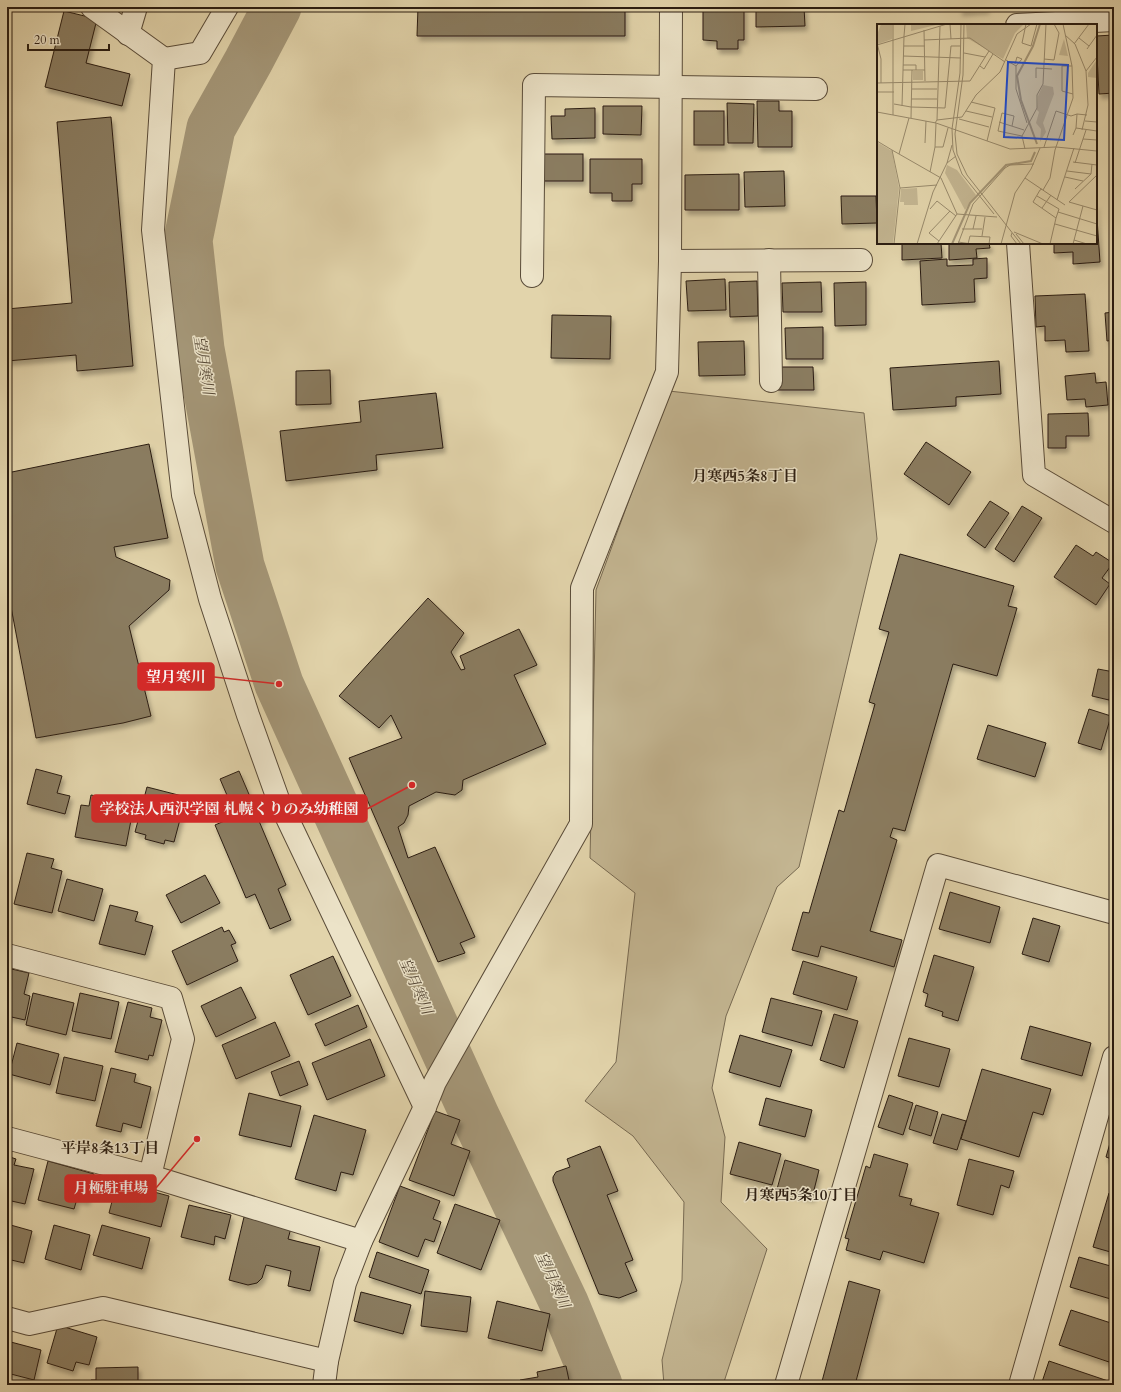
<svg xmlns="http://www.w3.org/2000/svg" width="1121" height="1392" font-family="Cardo,'Noto Serif JP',serif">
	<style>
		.green { fill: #c3b591; stroke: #776951 }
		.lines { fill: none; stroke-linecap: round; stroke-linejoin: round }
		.river { stroke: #a49677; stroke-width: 49 }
		.building { fill: #8a7c61; stroke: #2b1d11; filter: url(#shadow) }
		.minor-casing { stroke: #594b38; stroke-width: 24 }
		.minor { stroke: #ece3c8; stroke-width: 22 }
		.labels { text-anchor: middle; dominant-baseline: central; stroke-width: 3; stroke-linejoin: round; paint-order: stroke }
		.water-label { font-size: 15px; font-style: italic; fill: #554735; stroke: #ece3c8 }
		.neighbourhood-label { font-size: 15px; font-weight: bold; fill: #2b1d11; stroke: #ece3c8 }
		.inset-river { fill: none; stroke: #a49677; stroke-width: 2 }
		.inset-road { fill: none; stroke: #998b6d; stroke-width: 1 }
		.view { fill: #1d4ed8; fill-opacity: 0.15; stroke: #1d4ed8; stroke-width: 2 }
		.inset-edge { fill: none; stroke: #2b1d11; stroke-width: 2 }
		.leader { fill: none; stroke: #d62828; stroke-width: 1.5 }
		.callout-dot { fill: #d62828; stroke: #ece3c8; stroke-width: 1.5 }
		.callout { fill: #d62828; stroke: #d62828; stroke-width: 1.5 }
		.callout-label { font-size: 15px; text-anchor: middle; font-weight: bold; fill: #fff }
	</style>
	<defs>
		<filter id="shadow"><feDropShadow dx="2.5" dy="4.5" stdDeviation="2" flood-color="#0004"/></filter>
	</defs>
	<rect width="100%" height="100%" fill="#e2d4ab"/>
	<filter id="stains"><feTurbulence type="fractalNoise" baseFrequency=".005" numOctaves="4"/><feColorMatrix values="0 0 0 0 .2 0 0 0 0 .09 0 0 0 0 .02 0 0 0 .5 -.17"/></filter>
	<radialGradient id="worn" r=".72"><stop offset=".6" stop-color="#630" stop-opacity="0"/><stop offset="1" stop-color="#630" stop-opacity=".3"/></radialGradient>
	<path class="green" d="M669,391L864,413L877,539L799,867L777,887L726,1016L712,1088L725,1137L721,1202L767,1249L723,1385H664L662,1360L682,1280L684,1202L633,1136L585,1101L616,1062L635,893L590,858L596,590Z"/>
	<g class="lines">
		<path class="river" d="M277,7L248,62L211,128L188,240L200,349L240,566L279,684L475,1116L564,1303L598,1385"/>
	</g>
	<g class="building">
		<path d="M418,7H625V36H417Z"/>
		<path d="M703,7H744V40H738V49H717V41L703,40Z"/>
		<path d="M756,7H804L805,26L756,27Z"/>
		<path d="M960,7H987V9L960,11Z"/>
		<path d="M64,11L97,19L86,63L130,74L122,106L45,87Z"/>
		<path d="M1114,35V93L1099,94L1096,36Z"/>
		<path d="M757,101H779V111H792V147H758Z"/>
		<path d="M727,103L754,104L753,143H728Z"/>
		<path d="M603,106H642L641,135L603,134Z"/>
		<path d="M595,108V138L552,139L551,116H565V109Z"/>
		<rect x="694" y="111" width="30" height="34"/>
		<path d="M111,117L133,366L77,371L76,355L7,361V309L72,303L57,122Z"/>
		<rect x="539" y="154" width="44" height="27"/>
		<path d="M590,159H642V184H632V201H612V193H590Z"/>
		<path d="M784,171L785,206L745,207L744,172Z"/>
		<path d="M739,174V210H685V175Z"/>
		<path d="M841,196H876L877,223L842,224Z"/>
		<path d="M1096,204L1100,262L1073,264V252L1054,253V243H1096Z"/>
		<path d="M902,243H941L942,258L902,260Z"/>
		<path d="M949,243H989L990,248L976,249L977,258L949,260Z"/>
		<path d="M987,258V278L974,279L975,302L922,305L920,261L947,259V266L973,265V259Z"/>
		<path d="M725,279L726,310L688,311L686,281Z"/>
		<path d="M757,281L758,316L730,317L729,282Z"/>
		<path d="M821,282L822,312H783L782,283Z"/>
		<path d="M866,282V325L835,326L834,283Z"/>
		<path d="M1085,294L1089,351L1066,352L1065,340L1045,341V326L1036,327L1035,296Z"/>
		<path d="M1114,312V340L1107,341L1105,313Z"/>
		<path d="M552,315L611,316L610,359L551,358Z"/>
		<path d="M823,327V359H786L785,328Z"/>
		<path d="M744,341L745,375L699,376L698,342Z"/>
		<path d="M999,361L1001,394L956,397V406L893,410L890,368Z"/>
		<path d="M776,367H813L814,390H777Z"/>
		<path d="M330,370L331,404L296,405V371Z"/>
		<path d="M1095,373L1096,383L1106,382L1108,405L1086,407L1085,399L1067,400L1065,376Z"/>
		<path d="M436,393L443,448L376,455L377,470L286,481L280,431L361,422L359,401Z"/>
		<path d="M1088,413L1089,436H1066V448H1048V414Z"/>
		<path d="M926,442L971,472L949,505L904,474Z"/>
		<path d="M149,444L168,538L114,547L116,557L170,580L169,590L129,626L151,716L123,723L36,738L7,586V473Z"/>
		<path d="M990,501L1009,513L985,548L967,535Z"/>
		<path d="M1022,506L1042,518L1014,562L995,549Z"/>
		<path d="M1076,545L1093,556L1096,552L1113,563L1102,578L1110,584L1096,605L1054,577Z"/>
		<path d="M900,554L1014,586L1008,606L1017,608L997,676L953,664L905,831L893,828L890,837L897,840L870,931L902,940L894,967L821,946L818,957L792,950L803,912L809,913L839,810L844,812L875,704L869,702L889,632L879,629Z"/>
		<path d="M428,598L464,633L451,652L461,670L465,669L460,656L519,629L537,665L514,675L546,744L463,780L462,790L455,795L436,792L409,806L408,815L404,823L398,827L408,858L435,847L475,937L460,943L465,953L438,962L349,758L402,738L391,715L379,728L339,696Z"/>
		<path d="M1098,669L1114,672V680L1109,700L1092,696Z"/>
		<path d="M1089,709L1111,716L1101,750L1078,743Z"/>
		<path d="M988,725L1046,743L1035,777L977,759Z"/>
		<path d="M36,769L62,776L57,793L70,796L65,814L27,804Z"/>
		<path d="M239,771L254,806L258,804L264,818L259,821L286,885L278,889L291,920L270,929L255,894L246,898L215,825L236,816L220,779Z"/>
		<path d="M147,787L190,798L186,813L182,812L174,842L165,840L164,844L145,839L146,835L135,832Z"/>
		<path d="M91,795L124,801L121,813L132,815L126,846L75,837L81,805L89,806Z"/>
		<path d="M27,853L54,859L51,868L62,871L52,913L14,904Z"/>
		<path d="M205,875L220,903L181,923L166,895Z"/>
		<path d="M67,879L103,889L94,921L58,911Z"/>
		<path d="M950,892L1000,907L990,943L939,929Z"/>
		<path d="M110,905L138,912L135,921L153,926L145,955L99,944Z"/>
		<path d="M1033,918L1060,926L1049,962L1022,954Z"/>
		<path d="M222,927L224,932L229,930L236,943L231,945L238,961L187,985L172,951Z"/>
		<path d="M934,955L974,967L958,1021L942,1016L943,1012L925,1006L928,994L923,992Z"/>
		<path d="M333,956L351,996L308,1015L290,975Z"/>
		<path d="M803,961L857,977L847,1010L793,994Z"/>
		<path d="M7,968L29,973L24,994L30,996L25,1020L7,1016Z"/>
		<path d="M241,987L256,1018L216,1037L201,1006Z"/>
		<path d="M33,993L74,1003L66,1035L26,1025Z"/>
		<path d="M80,993L119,1002L111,1039L72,1031Z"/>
		<path d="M771,998L822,1011L812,1046L762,1032Z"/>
		<path d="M128,1002L152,1008L150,1017L162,1020L153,1056L149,1055L148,1060L115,1052Z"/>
		<path d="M358,1005L367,1027L325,1046L315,1024Z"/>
		<path d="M834,1014L858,1021L844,1068L820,1060Z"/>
		<path d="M275,1022L290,1056L236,1079L222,1045Z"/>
		<path d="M1030,1026L1091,1043L1082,1076L1021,1059Z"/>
		<path d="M740,1035L792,1050L780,1087L729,1072Z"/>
		<path d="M909,1038L950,1049L939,1087L898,1076Z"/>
		<path d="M370,1039L385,1076L327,1100L312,1063Z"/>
		<path d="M17,1043L59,1054L50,1085L9,1074Z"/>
		<path d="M64,1057L103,1066L95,1101L56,1093Z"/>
		<path d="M299,1061L308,1085L280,1096L271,1072Z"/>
		<path d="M111,1068L136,1074L134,1082L151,1087L141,1128L123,1123L121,1132L96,1126Z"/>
		<path d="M982,1069L1051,1089L1043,1115L1033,1112L1019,1157L961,1139Z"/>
		<path d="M249,1093L301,1106L291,1147L239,1135Z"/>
		<path d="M889,1095L913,1103L903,1135L878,1127Z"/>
		<path d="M766,1098L812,1110L805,1137L759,1125Z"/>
		<path d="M916,1105L938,1112L931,1136L909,1129Z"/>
		<path d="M435,1111L460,1120L451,1144L470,1151L454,1196L409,1180Z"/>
		<path d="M942,1114L966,1121L957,1150L933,1143Z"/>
		<path d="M314,1115L366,1130L353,1175L341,1172L336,1191L295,1179Z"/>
		<path d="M739,1142L781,1154L772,1185L730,1174Z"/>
		<path d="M1110,1143L1114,1145V1160L1106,1157Z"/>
		<path d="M600,1146L618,1191L607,1195L633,1260L625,1263L637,1291L619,1298L599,1294L553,1181V1177L556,1172L570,1167L567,1159Z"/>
		<path d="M874,1154L908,1164L899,1196L912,1199L910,1205L939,1213L924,1263L883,1251L880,1260L846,1250L849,1239L845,1238L866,1166L870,1168Z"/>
		<path d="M7,1156L16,1159L14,1165L34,1169L25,1204L7,1200Z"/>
		<path d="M969,1159L1014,1171L1009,1188L1001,1185L993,1215L957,1205Z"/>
		<path d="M785,1160L819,1170L812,1198L777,1189Z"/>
		<path d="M48,1161L94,1174L87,1201L77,1199L74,1209L38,1200Z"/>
		<path d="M117,1182L169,1196L161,1227L109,1213Z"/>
		<path d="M400,1186L440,1201L433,1219L441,1222L434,1242L425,1239L418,1257L379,1242Z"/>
		<path d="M1109,1193L1114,1194V1253L1093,1247Z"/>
		<path d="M455,1204L500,1220L481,1270L437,1253Z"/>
		<path d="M189,1205L231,1215L225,1239L215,1236L214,1245L181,1237Z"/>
		<path d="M244,1217L291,1228L288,1239L320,1247L310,1291L288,1286L291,1271L266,1265L262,1278L257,1283L248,1285L229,1280Z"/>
		<path d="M7,1224L32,1231L24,1263L7,1259Z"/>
		<path d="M54,1225L90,1235L81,1270L45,1259Z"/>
		<path d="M102,1225L150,1238L142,1269L93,1255Z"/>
		<path d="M377,1252L429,1270L421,1294L369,1277Z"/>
		<path d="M1079,1257L1114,1267V1300L1070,1287Z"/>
		<path d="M849,1281L880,1290L855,1385H821Z"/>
		<path d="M425,1291L471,1297L467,1332L421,1326Z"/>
		<path d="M361,1292L411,1305L403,1334L354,1321Z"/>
		<path d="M497,1301L550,1314L542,1351L488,1338Z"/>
		<path d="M1071,1310L1114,1324V1348L1109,1362L1059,1345Z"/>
		<path d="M58,1325L97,1337L89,1365L76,1362L73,1371L47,1363Z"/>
		<path d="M7,1341L41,1350L34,1380L7,1373Z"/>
		<path d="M1049,1361L1114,1383V1385H1041Z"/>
		<path d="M566,1366L570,1385H521L520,1380L538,1377L537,1372Z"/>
		<path d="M138,1367V1385H91V1380H96V1368Z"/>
	</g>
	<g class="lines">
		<defs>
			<g id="minor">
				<path d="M92,7L164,59L153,230L183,495L210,599L248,715L278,799L425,1107"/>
				<path d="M1017,25L1114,20"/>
				<path d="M128,34L136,7"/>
				<path d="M164,59L200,53L227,7"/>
				<path d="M1018,243L1034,475L1114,522"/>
				<path d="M769,260L771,381"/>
				<path d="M670,261L861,260"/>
				<path d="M532,276L534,85L816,89"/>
				<path d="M7,955L171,998L183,1039L150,1176"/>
				<path d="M7,1138L150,1176L361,1241"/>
				<path d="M7,1318L29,1324L103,1308L327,1361"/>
				<path d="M324,1385L327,1361L345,1283L361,1241L425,1107L435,1082L581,824L582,588L667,372L670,261L671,7"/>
				<path d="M786,1385L938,865L1114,913"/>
				<path d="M1020,1385L1114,1057"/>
			</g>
		</defs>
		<use href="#minor" class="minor-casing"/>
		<use href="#minor" class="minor"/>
	</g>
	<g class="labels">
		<g class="water-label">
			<text transform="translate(204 365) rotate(81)">望月寒川</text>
			<text transform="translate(416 986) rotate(66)">望月寒川</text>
			<text transform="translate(553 1280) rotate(65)">望月寒川</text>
		</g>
		<g class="neighbourhood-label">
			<text x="745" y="476">月寒西5条8丁目</text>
			<text x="110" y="1148">平岸8条13丁目</text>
			<text x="801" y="1195">月寒西5条10丁目</text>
		</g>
	</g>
	<g transform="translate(877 24)">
		<rect width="220" height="220" fill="#e2d4ab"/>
		<path d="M4,0H15V15L1,20L0,11ZM34,0H58L59,1L34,7ZM89,0H147L138,9L126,35L90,14ZM187,15L191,32L182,31ZM219,37L220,54L211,53V49ZM36,47H46V56H36ZM166,61L176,63L177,70L166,99L169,108L163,118L164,105L159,99L162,88L160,86L161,72ZM0,118L15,127L22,164L16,220H0ZM70,141L80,146L99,171L88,186L68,149ZM40,164L41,181H27V178H23L24,165Z" fill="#c3b591"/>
		<path class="inset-river" d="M160,120L144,76L140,52L156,22L163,0M75,220L93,179L129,141L154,137L158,128"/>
		<path class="inset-road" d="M16,0V91M73,0L74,15M84,0L83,49L75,105L76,126L85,150L117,190M87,0L86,51L78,110L80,130L90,151L144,220M149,0L145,19L154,22L160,0M47,6L48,57M188,11L198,20L209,47M27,12L28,0M202,14L212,22M47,16L93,14L128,38M0,19L4,35V59M197,20L212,0M0,21L70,0M27,22H48M210,25L220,11M87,29L108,33M26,32L84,34M167,35L177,36L182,9L177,0M129,36L139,42V65L150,99M138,40L140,33L145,35L139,42M26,41H39V46M103,42L107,45L116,30M195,42H185V67L196,70M26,46H48M159,54V44L175,45M0,59L93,57L112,27M35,65H60M0,68H17M34,75H60M94,78L118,84L110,117M17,80L34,83L68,84L74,22H84M25,82L27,12M89,87L115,93M0,88L59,99L133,125L179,123L220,127M34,94L35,46M82,95L112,103M60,96L63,2M208,97L220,98M122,98L147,106M58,99L60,96L85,93L99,71L123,48L140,10L154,0M59,99L58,123H66L71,104M135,102L137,92L125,89L121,107L145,112M199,104L200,90M205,106L211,81L209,47L220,33M196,111L199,104L220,107M206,115L220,116M0,117L15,126L23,164L17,220M48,119L49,97M167,123L179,87L194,92L200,90L210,91M148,125L145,112L160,84V71L166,60L169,0M15,126L64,154L80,190M22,130L32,94M196,138L220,141M70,139L75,121M198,139L209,106M190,147L214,150M53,148L58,123M220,151L192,178L220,186M188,153L206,157M148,154L188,181M23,164L60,161M198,165L214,150L215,140M166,166L173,154L178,126L196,74L195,42L186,0M160,172L182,185L179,194L156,178L163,166L165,165M180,176L197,124M165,184L174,171M53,185L60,177L79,192M181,188L220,200M178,200L220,212M85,205H105M96,205L99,192M137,208L166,220M135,209L134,212L140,220M139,210L147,220M105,212L108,193M197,216L210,220M62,217L52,209L73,187M81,218L95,220M40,220L56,168L70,139L79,132M60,220L80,190L120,193M81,220L96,180L128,144L133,141L157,140M91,220L93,212L113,213L112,220M124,220L138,169L154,145L163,124M173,220L179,194M196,220L206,182"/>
		<path class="view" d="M131,38L191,41L187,116L127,113Z"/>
		<rect width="220" height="220" class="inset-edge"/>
	</g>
	<path class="leader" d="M279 684L214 677M412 785L367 809M197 1139L156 1188"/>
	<g class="callout-dot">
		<circle cx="279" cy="684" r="4"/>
		<circle cx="412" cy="785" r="4"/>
		<circle cx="197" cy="1139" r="4"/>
	</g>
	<g class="callout">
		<rect x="138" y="663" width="76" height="27" rx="4"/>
		<rect x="92" y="795" width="275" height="27" rx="4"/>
		<rect x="65" y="1175" width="91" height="27" rx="4"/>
	</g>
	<g class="callout-label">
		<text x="176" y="682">望月寒川</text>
		<text x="229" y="814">学校法人西沢学園 札幌くりのみ幼稚園</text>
		<text x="111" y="1193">月極駐車場</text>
	</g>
	<rect width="1121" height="1392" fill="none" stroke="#e2d4ab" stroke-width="24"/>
	<rect x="8" y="8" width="1105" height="1376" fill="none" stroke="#2b1d11" stroke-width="2"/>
	<rect x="12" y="12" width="1097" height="1368" fill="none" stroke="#2b1d11"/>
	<path d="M28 44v6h81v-6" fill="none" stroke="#2b1d11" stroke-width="2"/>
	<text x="34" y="44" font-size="12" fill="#2b1d11" stroke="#ece3c8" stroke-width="3" paint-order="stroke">20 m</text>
	<rect width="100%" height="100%" filter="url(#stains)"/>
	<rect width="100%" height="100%" fill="url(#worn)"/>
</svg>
